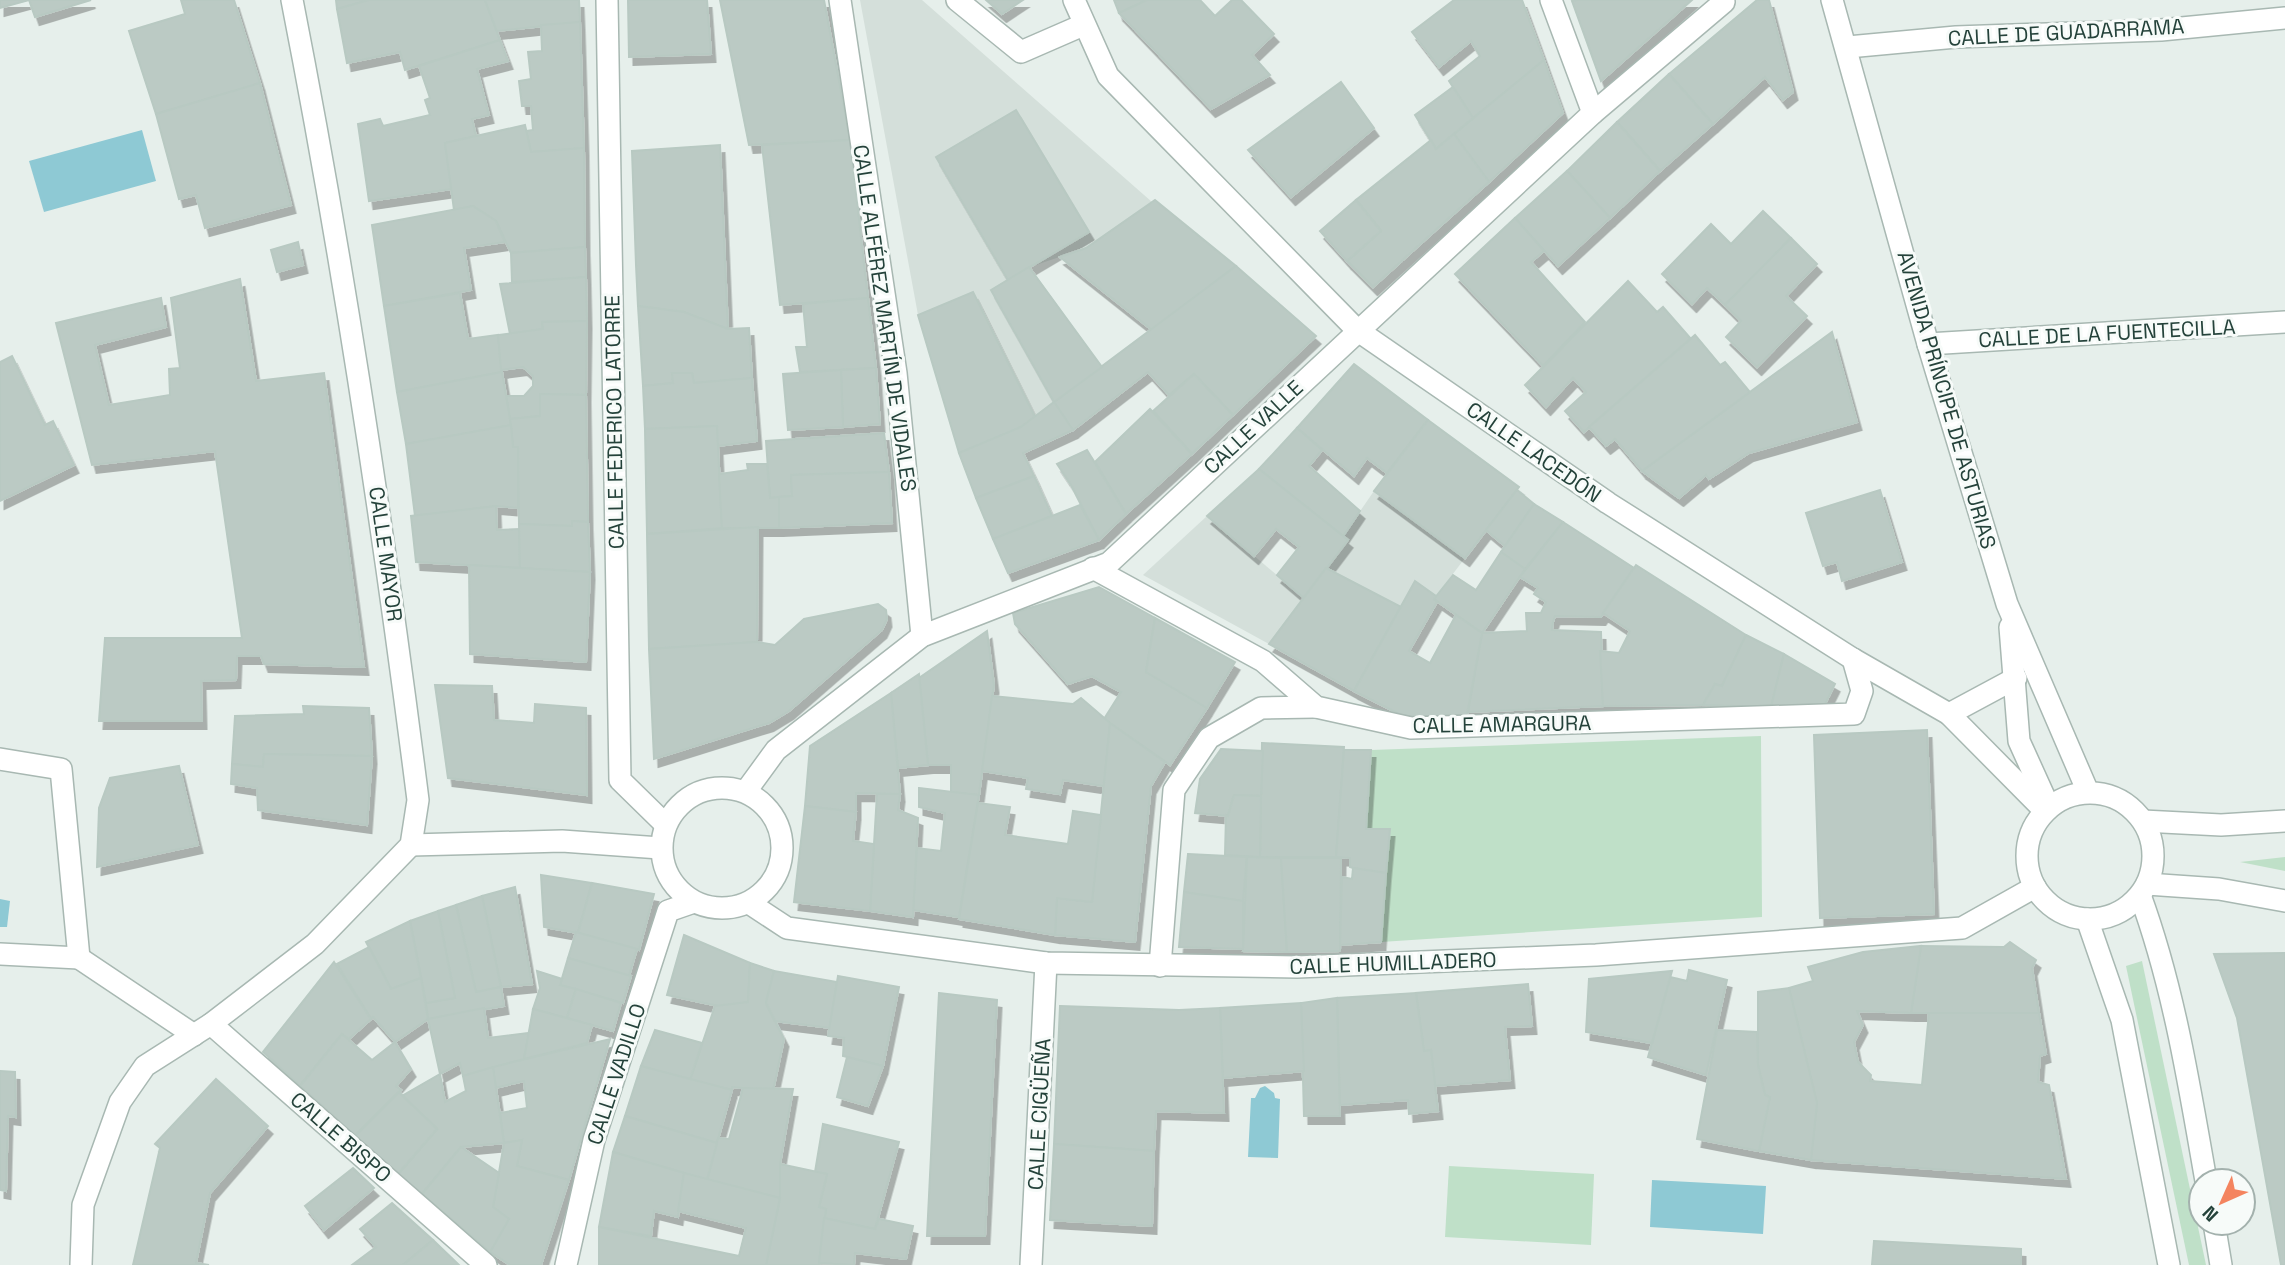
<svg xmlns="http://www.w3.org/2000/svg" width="2285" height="1265" font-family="'Space Grotesk',sans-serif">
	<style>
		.built { fill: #d4dfda }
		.green { fill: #bfe0c8 }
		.water { fill: #8ec9d4 }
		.building { fill: #bbcac4; stroke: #b8c9c2; stroke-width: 2; filter: url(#shadow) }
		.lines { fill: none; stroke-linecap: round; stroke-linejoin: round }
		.minor-casing { stroke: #a8b8b2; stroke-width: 24 }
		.minor { stroke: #fff; stroke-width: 21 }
		.labels { text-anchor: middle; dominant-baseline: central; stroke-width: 6; stroke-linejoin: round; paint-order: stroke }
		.street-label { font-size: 21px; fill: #24423a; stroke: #f7fbf9 }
	</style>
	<defs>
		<filter id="shadow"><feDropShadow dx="4.5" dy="8" stdDeviation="0" flood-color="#0004"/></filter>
	</defs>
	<rect width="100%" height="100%" fill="#e6efeb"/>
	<g class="built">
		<path d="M860,0H922L1152,202L1086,248L1030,267L1102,367L1021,427L959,453L918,315Z"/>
		<path d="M1374,491L1465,558L1436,596L1415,581L1401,607L1326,568L1348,541L1343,536Z"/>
		<path d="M1207,516L1304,598L1269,644L1143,575Z"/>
	</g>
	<g class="green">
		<path d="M1761,736L1762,917L1381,942L1390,829H1366L1371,750Z"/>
		<path d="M2285,857V871L2240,862Z"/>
		<path d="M2142,961L2206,1265H2189L2126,966Z"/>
		<path d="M1449,1166L1594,1174L1591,1245L1445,1237Z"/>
	</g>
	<g class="water">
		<path d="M142,130L156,181L44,212L29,161Z"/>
		<path d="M0,899L10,901L7,927H0Z"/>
		<path d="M1265,1086L1274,1093L1275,1098L1280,1099L1278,1158L1248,1157L1251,1098H1255L1260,1088Z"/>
		<path d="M1652,1180L1766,1186L1763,1234L1650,1227Z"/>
	</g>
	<g class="building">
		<path d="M0,0H91L35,17L29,0L0,8Z"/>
		<path d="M181,0H234L260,83L156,114L129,31L185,14Z"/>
		<path d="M336,0H369L337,9Z"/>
		<path d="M369,0H485L500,40L405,70L400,52L347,63L337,9Z"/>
		<path d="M485,0H579L580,22L497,31Z"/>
		<path d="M628,0H707L711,54L629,57Z"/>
		<path d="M720,0H824L850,140L749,145Z"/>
		<path d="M986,0H1023L1002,14Z"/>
		<path d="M1114,0H1147L1119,13Z"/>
		<path d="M1147,0H1200L1215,16L1232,0H1241L1274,34L1252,55L1270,75L1211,109L1119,13Z"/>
		<path d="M1454,0H1522L1544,60L1473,118L1449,81L1480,56L1471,41L1439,67L1412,32Z"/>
		<path d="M1577,0H1692L1601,81L1572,1Z"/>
		<path d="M1757,0H1769L1793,92L1783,100L1765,77L1713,124L1669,74Z"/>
		<path d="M580,22L584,148L531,152L526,131L533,130L531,106H522L519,81L531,79L528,52L542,51L541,25Z"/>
		<path d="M500,40L508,61L477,69L489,115L472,119L476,136L445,143L452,189L369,201L358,124L380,119L383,126L430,115L425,100L430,98L419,66Z"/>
		<path d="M1544,60L1563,113L1489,182L1454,134Z"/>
		<path d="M1669,74L1713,124L1660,171L1617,122Z"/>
		<path d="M1341,82L1374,128L1291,197L1248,150Z"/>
		<path d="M260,83L291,205L205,228L196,195L179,199L156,114Z"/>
		<path d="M1453,87L1473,118L1436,149L1415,115Z"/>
		<path d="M1016,110L1089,232L1008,280L936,157Z"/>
		<path d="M1617,122L1660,171L1610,218L1567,171Z"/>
		<path d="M525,125L531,152L584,148L585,247L511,253L496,221L473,206L454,210L445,143Z"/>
		<path d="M1454,134L1489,182L1373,287L1347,261L1381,231L1356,200L1431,140L1436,149Z"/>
		<path d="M850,140L868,298L780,305L762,145Z"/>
		<path d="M720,145L728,329L684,312L638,306L636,265L632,151Z"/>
		<path d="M1567,171L1610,218L1558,266L1515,218Z"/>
		<path d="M1155,200L1236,266L1152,330L1060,257L1086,248Z"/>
		<path d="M1356,200L1381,231L1347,261L1320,231Z"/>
		<path d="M473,206L496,221L505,242L464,248L471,290L384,306L372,225Z"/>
		<path d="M1763,211L1791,238L1725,305L1707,288L1692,304L1662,274L1711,224L1731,244Z"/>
		<path d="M1515,218L1544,251L1531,262L1585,322L1543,366L1455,274Z"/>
		<path d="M1791,238L1817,264L1786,296L1807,316L1757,367L1726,337L1741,321L1725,305Z"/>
		<path d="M298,242L303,265L277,272L271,250Z"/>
		<path d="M585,247L586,277L512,282L511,253Z"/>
		<path d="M1236,266L1316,336L1233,415L1194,374L1169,395L1148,372L1073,430L1054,402Z"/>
		<path d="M1029,267L1102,367L1054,402L991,290Z"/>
		<path d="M586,277L587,321L542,322L543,329L510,334L500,284Z"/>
		<path d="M240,279L256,381L324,373L364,667L264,664L261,656H237L236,680L201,681L202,721H99L105,638H242L215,451L92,465L56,323L161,298L166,327L95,345L109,405L170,395L169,369L180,368L171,298Z"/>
		<path d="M1628,281L1657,312L1663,307L1691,339L1584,432L1565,411L1586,392L1573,378L1546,407L1525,385Z"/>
		<path d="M973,292L1035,417L1021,427L959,453L918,315Z"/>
		<path d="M460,293L468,339L498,335L502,372L397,392L384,306Z"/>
		<path d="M868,298L876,368L800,372L796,347H807L803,304Z"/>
		<path d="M638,306L684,312L728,329L749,328L752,378L694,383L692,373H672L673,383L643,386Z"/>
		<path d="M587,321L586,395L540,394V416L510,419L506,396H524L533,386V376L523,367L501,370L498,335L543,329L542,322Z"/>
		<path d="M1832,332L1857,422L1749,453L1709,479L1706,475L1679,498L1642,471Z"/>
		<path d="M1695,335L1720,365L1725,362L1750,392L1642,471L1615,439L1606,446L1589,427Z"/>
		<path d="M12,356L45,425L53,421L74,465L0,501V362Z"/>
		<path d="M1354,364L1428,420L1387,473L1367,458L1354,476L1297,428Z"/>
		<path d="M876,368L880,424L843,427L841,370Z"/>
		<path d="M841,370L843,427L788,430L783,374Z"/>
		<path d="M502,372L511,425L406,444L397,392Z"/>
		<path d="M672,373H692L694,383L752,378L757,441L717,446V426L645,429L643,386L673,383Z"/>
		<path d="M1194,374L1233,415L1192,454L1153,411Z"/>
		<path d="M540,394L586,395L588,522L572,521V526L519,524L518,447H513L510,419L540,416Z"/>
		<path d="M1054,402L1073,430L1023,453L1034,476L976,498L959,453L1021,427Z"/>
		<path d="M1150,409L1192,454L1126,514L1095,462Z"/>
		<path d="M1428,420L1519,487L1465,558L1374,491Z"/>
		<path d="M511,425L513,447H518V508L496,506L415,516L406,444Z"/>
		<path d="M717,426L722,528L647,534L645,429Z"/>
		<path d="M1297,428L1322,450L1309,466L1360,511L1343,536L1259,469Z"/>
		<path d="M884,433L889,472L791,475L792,496L770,498L766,441Z"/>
		<path d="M1087,450L1126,514L1099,540L1071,485L1057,464Z"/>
		<path d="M747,464H767L770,498L779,497V528H722L719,474L748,470Z"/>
		<path d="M1259,469L1348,540L1304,598L1277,575L1299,547L1276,529L1254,556L1207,516Z"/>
		<path d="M889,472L892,523L779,528V497L792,496L791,475Z"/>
		<path d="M1034,476L1052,516L993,539L976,498Z"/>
		<path d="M1517,490L1534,504L1505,546L1486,530Z"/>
		<path d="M1880,490L1902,562L1842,581L1837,562L1823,566L1806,513Z"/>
		<path d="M1534,504L1563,522L1525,569L1501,552Z"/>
		<path d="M1080,505L1099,540L1008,573L993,539Z"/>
		<path d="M496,506L497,530L519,529L520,568L416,562L411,516Z"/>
		<path d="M572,521L588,522L590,572L520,568L519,524L572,526Z"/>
		<path d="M1563,522L1634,568L1601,617L1555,616L1553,622L1552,630L1601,632L1603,706L1468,712L1482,633L1527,631L1526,613H1541L1546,602L1534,594L1538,588L1520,577Z"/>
		<path d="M758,527L757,642L649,649L647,534Z"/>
		<path d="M1501,552L1525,569L1482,633L1434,599L1453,575L1476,590Z"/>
		<path d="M469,565L590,572L586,662L470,654Z"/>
		<path d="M1636,565L1746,635L1722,686L1715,684L1703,705L1603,706L1600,651L1619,653L1630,631L1603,613Z"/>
		<path d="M1326,568L1401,607L1354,691L1269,644Z"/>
		<path d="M1415,581L1436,596L1434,599L1437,602L1409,651L1430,663L1456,615L1482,633L1467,715L1405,717L1354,691Z"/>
		<path d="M1099,587L1155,618L1146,672L1207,708L1170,765L1104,719L1121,692L1092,676L1068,684L1015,624L1013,613Z"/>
		<path d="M878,604L886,610L887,619L882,630L789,711L769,723L654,759L649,649L757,642L775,645L804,619Z"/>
		<path d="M1155,618L1235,662L1207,708L1146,672Z"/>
		<path d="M987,631L994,685L979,795L951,792V765H928L919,678Z"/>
		<path d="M1746,635L1784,654L1771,707L1703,705L1715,684L1722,686Z"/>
		<path d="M1784,654L1835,684L1825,704L1771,707Z"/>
		<path d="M919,674L928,765L898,768L891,693Z"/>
		<path d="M435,685L492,686L494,720L534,723L535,704L586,708L587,795L448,778Z"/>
		<path d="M891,693L900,794L856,793V812L805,806L810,746Z"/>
		<path d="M992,696L1073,704L1081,698L1110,723L1104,786L1063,780L1060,794L1026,789L1028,778L982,771Z"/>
		<path d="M303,706L369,708L372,756L264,754L263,767L232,764L235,716L304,714Z"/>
		<path d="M1110,723L1165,762L1151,786L1135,942L1055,935L1057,898L1092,902Z"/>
		<path d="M1927,730L1934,914L1820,918L1814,735Z"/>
		<path d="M1262,743L1344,747L1336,857H1260Z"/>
		<path d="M1221,749L1263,751L1261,796L1234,795L1228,816L1195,813L1200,779Z"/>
		<path d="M1344,750H1371L1366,829H1390L1386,873L1353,868L1350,867V858L1336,857Z"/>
		<path d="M264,754L372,756L367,825L258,810L257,788L231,784L232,764L263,767Z"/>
		<path d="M179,766L198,845L97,867L99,808L110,778Z"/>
		<path d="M919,788L979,795L959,917L913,910L917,848L941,851L945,813L919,807Z"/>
		<path d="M877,794H900L898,810L918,818L913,917L870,911Z"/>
		<path d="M1234,795L1261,796L1260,857L1225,855L1226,815L1228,816Z"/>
		<path d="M978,803L1010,807L1005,835L1068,844L1073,811L1101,815L1092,902L1057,898L1055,935L959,919Z"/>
		<path d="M805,806L856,812L853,841L874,844L870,911L794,902Z"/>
		<path d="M1188,854L1247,857L1243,901L1184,892Z"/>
		<path d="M1247,857L1281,858L1287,952L1243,951Z"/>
		<path d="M1281,858H1341L1340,951L1287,952Z"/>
		<path d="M1353,868L1386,873L1381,942L1340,945L1342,877L1352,879Z"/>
		<path d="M541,875L592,883L578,933L544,927Z"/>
		<path d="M592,883L654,894L639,950L578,933Z"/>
		<path d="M515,887L532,984L501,987L482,896Z"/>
		<path d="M1184,892L1243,901V949L1179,947Z"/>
		<path d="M482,896L501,987L476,992L456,905Z"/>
		<path d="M456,905L476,992L501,987L504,1006L428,1019L426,1003L455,998L438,911Z"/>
		<path d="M438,911L455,998L426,1003L410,921Z"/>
		<path d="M410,921L421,978L391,989L366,942Z"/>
		<path d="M576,932L637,949L629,976L568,958Z"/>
		<path d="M684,935L750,963L748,1002L723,1007L667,995Z"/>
		<path d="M2010,942L2036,960L2032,968L2039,1013H1911L1921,946L2004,947Z"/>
		<path d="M1921,946L1911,1013L1857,1011L1863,1025L1854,1042L1858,1062L1871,1075L1870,1081L1922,1085L1929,1013H2039L2046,1054L2040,1056L2038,1082L2049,1085L2066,1179L1811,1160L1817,1103L1789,988L1813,981L1808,967L1863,952Z"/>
		<path d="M369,947L391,989L421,978L428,1019L395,1042L373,1017L371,1019L337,964Z"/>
		<path d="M2285,953V1265H2281L2237,1018L2214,954Z"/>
		<path d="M568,958L631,976L623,1003L560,985Z"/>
		<path d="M334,962L371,1019L349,1039L342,1034L300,1086L263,1052Z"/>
		<path d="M750,963L774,971L766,1003L784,1039L773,1091L732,1087V1090L690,1080L715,1006L748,1002Z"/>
		<path d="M1689,970L1727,980L1706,1075L1648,1057L1670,977L1687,981Z"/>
		<path d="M537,971L562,979L560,985L576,989L567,1018L533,1009L540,988Z"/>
		<path d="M774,971L837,982L830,1028L775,1021L766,1003Z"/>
		<path d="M1672,971L1652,1043L1586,1032L1589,979Z"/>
		<path d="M838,976L899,987L883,1066L843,1056L844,1038L828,1036Z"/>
		<path d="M1528,984L1532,1026L1505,1027L1510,1080L1435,1086L1431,1050L1424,1051L1416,993Z"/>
		<path d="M1789,988L1817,1103L1811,1160L1759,1151L1770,1097L1765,1095L1758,1065V992Z"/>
		<path d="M576,989L621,1003L613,1031L567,1018Z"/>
		<path d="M939,993L997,1000L985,1236H927Z"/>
		<path d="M1416,993L1424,1051L1431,1050L1438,1111L1409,1114L1408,1100L1340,1105L1337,998Z"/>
		<path d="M1337,998L1340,1116H1304L1301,1003Z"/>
		<path d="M1301,1003L1304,1071L1223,1078L1220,1008Z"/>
		<path d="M1060,1006L1179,1010L1220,1008L1224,1113L1156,1111L1154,1151L1054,1144Z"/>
		<path d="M484,1008L488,1038L529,1033L524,1059L463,1076L460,1063L440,1074L428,1019Z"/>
		<path d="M533,1009L592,1025L587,1043L524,1059Z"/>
		<path d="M655,1030L702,1043L690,1080L641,1066Z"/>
		<path d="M1717,1030L1757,1032L1758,1065L1765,1095L1770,1097L1759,1151L1697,1139Z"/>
		<path d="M342,1034L372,1060L395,1042L411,1069L396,1086L401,1090L355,1136L300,1086Z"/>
		<path d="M610,1039L569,1180L517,1166L522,1140L504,1143L500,1113L527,1108L524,1081L495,1088L493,1067Z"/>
		<path d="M847,1057L883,1066L868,1106L837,1097Z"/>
		<path d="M641,1066L732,1090L717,1143L625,1116Z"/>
		<path d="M493,1067L504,1143L461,1147L422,1194L398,1174L437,1129L402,1096L440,1074L445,1102L466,1091L463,1076Z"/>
		<path d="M0,1071L15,1072L16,1117L8,1116L6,1191L0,1190Z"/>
		<path d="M216,1079L268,1126L210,1193L196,1263L209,1265H133L160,1148L155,1144Z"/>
		<path d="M743,1088L793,1089L780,1164V1198L707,1180L718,1138L729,1139Z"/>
		<path d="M399,1092L437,1129L398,1174L355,1136Z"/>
		<path d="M625,1116L717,1143L707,1180L613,1152Z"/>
		<path d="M823,1124L899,1142L875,1229L824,1218L826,1209L819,1207L827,1174L815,1172Z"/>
		<path d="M522,1140L517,1166L569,1180L541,1265H510L490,1252L509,1219L493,1207L504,1143Z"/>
		<path d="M1054,1144L1154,1151L1152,1226L1050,1220Z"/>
		<path d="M461,1147L499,1173L493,1207L509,1219L490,1252L422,1194Z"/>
		<path d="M613,1152L684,1173L678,1217L654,1211L651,1236L599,1227Z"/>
		<path d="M780,1164L827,1174L819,1207L826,1209L819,1265H766L780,1198Z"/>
		<path d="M353,1168L374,1188L324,1230L305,1206Z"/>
		<path d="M684,1173L780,1198L766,1265H599V1227L739,1256L746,1228L678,1211Z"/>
		<path d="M392,1203L433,1240L403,1265H352L376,1247L360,1229Z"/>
		<path d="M824,1218L875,1229L879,1219L913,1226L906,1259L855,1253L854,1265L819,1263Z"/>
		<path d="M433,1240L459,1265H403Z"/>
		<path d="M1874,1241L2021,1249V1265H1872Z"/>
	</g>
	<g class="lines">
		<defs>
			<g id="minor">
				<path d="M607,0L620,780L665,824"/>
				<path d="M840,0L896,373L922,636"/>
				<path d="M957,0L1021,52L1083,25"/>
				<path d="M1074,0L1108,76L1357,330L1608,503L1853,659L1949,714L2045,811"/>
				<path d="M1551,0L1593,113"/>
				<path d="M1832,0L1928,344L2007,604L2088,792"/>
				<path d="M1848,47L1956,37L2161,30L2285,18"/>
				<path d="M1928,344L2285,322"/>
				<path d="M1093,568L1263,661L1316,707L1411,728L1854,714L1862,691L1853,659"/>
				<path d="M2010,627L2019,741L2048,805"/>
				<path d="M1949,714L2016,678"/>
				<path d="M0,759L61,769L79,958"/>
				<circle cx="722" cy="848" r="60"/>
				<path d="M746,791L776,750L922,636L1109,563L1593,113L1724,2"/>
				<circle cx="2090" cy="856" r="63"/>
				<path d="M2143,821L2221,825L2285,821"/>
				<path d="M411,845L562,841L660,848"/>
				<path d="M2147,884L2219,889L2285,901"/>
				<path d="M2140,895C2174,988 2189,1084 2206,1181"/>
				<path d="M749,903L787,928L1046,963L1297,967L1596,955L1962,928L2035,887"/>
				<path d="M2087,919L2122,1020L2169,1265"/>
				<path d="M0,954L79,958"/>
				<path d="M79,958L194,1035"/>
				<path d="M1160,966L1174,790L1209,738L1261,708L1316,707"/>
				<path d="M211,1024L315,944L411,845L418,800C384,532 344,265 292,0"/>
				<path d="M2214,1223L2221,1265"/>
				<path d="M81,1265L83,1205L120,1102L145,1066L211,1024L486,1265"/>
				<path d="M566,1265L594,1140L668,911L694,902"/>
				<path d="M1031,1265L1046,963"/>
			</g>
		</defs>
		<use href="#minor" class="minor-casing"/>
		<use href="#minor" class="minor"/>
	</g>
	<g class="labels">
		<g class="street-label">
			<text transform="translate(2066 32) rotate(-3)">CALLE DE GUADARRAMA</text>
			<text transform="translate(885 318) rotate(82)">CALLE ALFÉREZ MARTÍN DE VIDALES</text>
			<text transform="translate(2107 333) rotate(-3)">CALLE DE LA FUENTECILLA</text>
			<text transform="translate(1947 400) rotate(74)">AVENIDA PRÍNCIPE DE ASTURIAS</text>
			<text transform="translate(614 422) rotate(-91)">CALLE FEDERICO LATORRE</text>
			<text transform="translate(1253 427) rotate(-43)">CALLE VALLE</text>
			<text transform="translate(1534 452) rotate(35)">CALLE LACEDÓN</text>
			<text transform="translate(386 554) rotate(82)">CALLE MAYOR</text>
			<text transform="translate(1502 724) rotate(-1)">CALLE AMARGURA</text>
			<text transform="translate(1393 963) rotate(-2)">CALLE HUMILLADERO</text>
			<text transform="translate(616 1074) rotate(-72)">CALLE VADILLO</text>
			<text transform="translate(1039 1114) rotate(-87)">CALLE CIGÜEÑA</text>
			<text transform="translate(341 1137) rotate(41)">CALLE BISPO</text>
		</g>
	</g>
	<g transform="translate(2222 1202) rotate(225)"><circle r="33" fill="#f7fbf9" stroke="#a3b1ad" stroke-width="2"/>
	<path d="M0-5L12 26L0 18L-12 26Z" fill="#f4845f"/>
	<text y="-10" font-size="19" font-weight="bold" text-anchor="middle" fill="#24423a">N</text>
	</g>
</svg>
